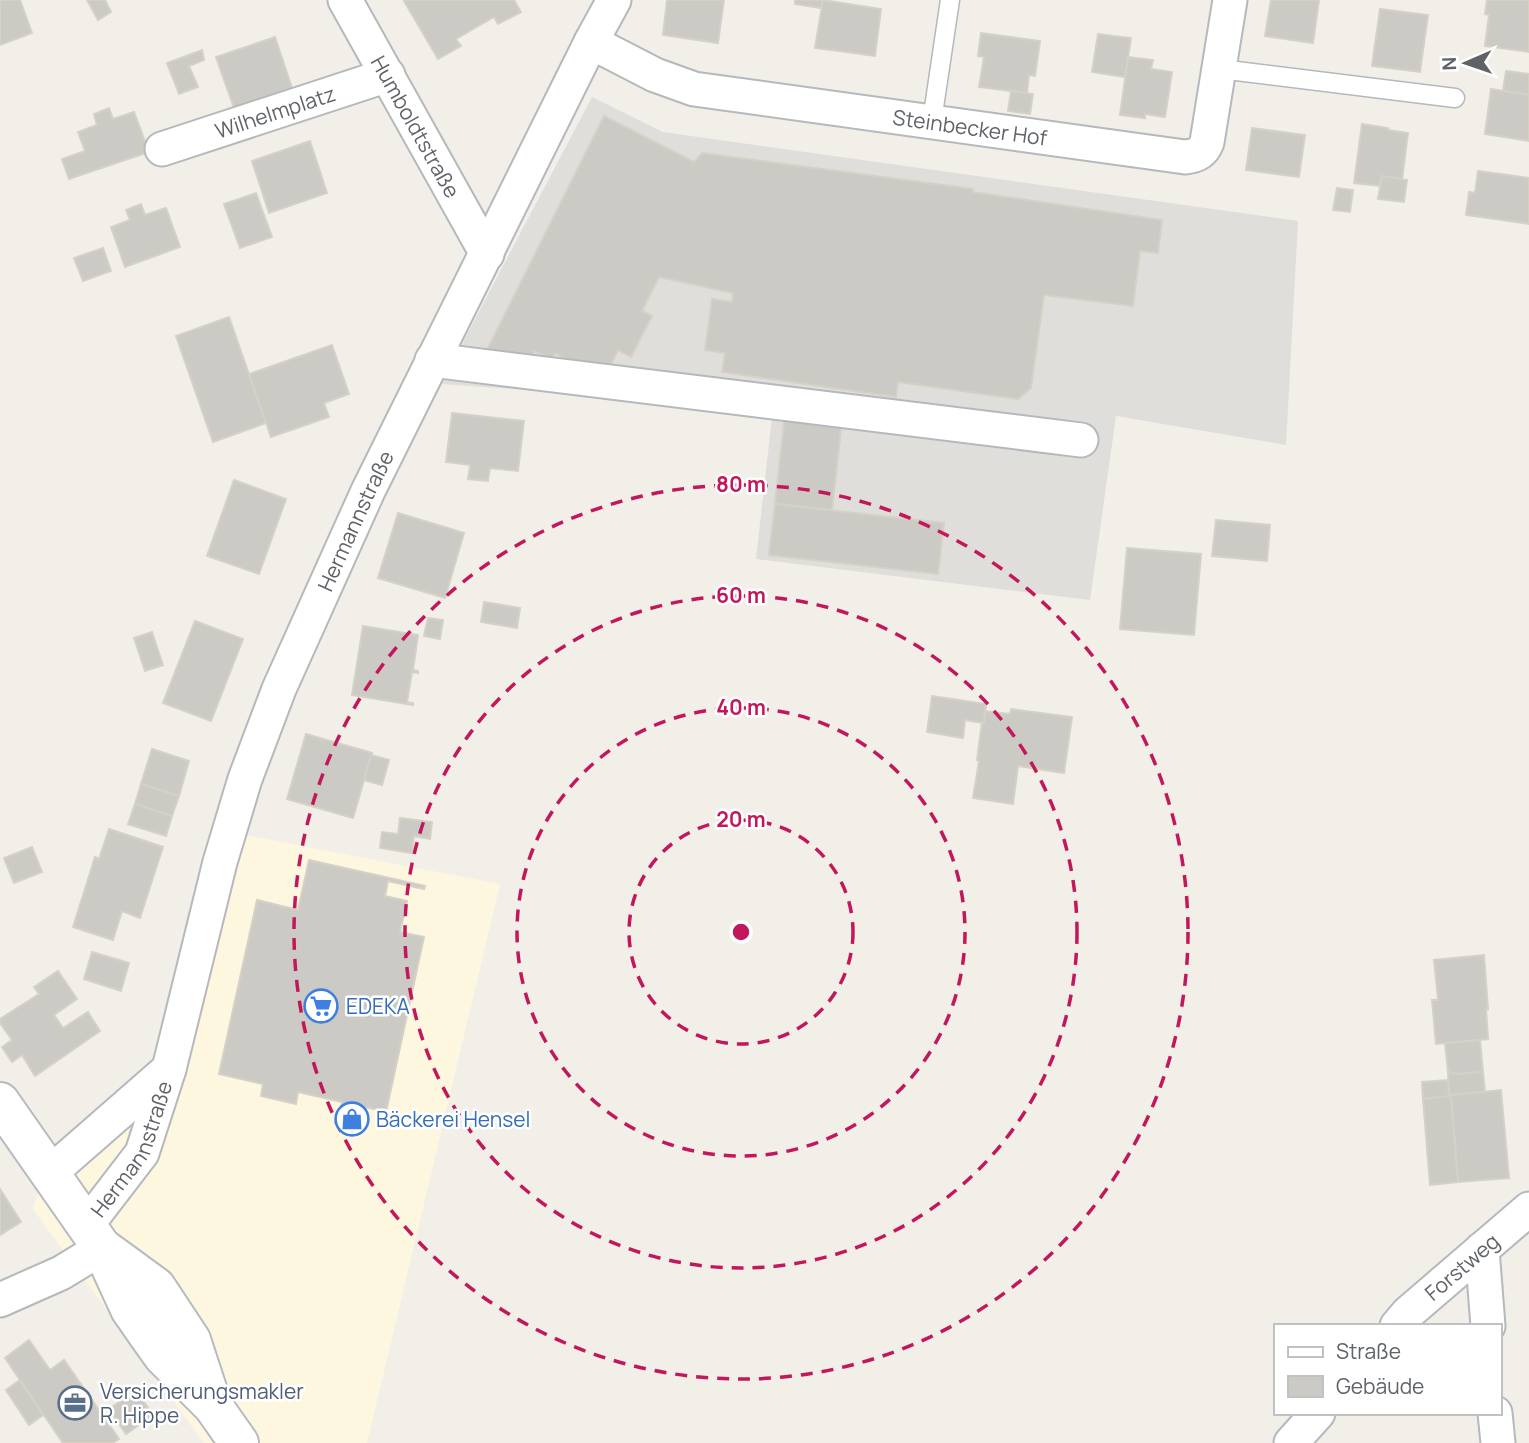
<svg xmlns="http://www.w3.org/2000/svg" width="1529" height="1443" font-family="Manrope,sans-serif">
	<style>
		.commercial { fill: #fef7e0 }
		.industrial { fill: #e0deda }
		.building { fill: #cccac5; stroke: #d6d1c6; stroke-width: 2 }
		.lines { fill: none; stroke-linecap: round; stroke-linejoin: round }
		.lane-casing { stroke: #b5b8bc; stroke-width: 21 }
		.street-casing { stroke: #b5b8bc; stroke-width: 37 }
		.secondary-casing { stroke: #b6babf; stroke-width: 42 }
		.lane { stroke: #fff; stroke-width: 18 }
		.street { stroke: #fff; stroke-width: 33 }
		.secondary { stroke: #fff; stroke-width: 38 }
		.ring { fill: none; stroke: #c2185b; stroke-width: 3.5; stroke-dasharray: 12 9 }
		.labels { text-anchor: middle; dominant-baseline: central; stroke-width: 5; stroke-linejoin: round; paint-order: stroke }
		.street-label { font-size: 21px; fill: #5f6368; stroke: #fff }
		.shop-label { font-size: 21px; fill: #366cbe; stroke: #fff; text-anchor: start }
		.service-label { font-size: 21px; fill: #4e5e75; stroke: #fff; text-anchor: start }
		.centre { fill: #c2185b; stroke: #fff; stroke-width: 3.5 }
		.ring-label { font-size: 21px; text-anchor: middle; font-weight: bold; fill: #c2185b; stroke: #fff; stroke-width: 5; stroke-linejoin: round; paint-order: stroke }
	</style>
	<rect width="100%" height="100%" fill="#f1efe8"/>
	<path class="commercial" d="M245,835L500,884L367,1443H204L33,1209L45,1167L170,1060Z"/>
	<path class="industrial" d="M592,97L663,132L1298,221L1286,445L1116,416L1090,600L756,559L772,417L633,397L441,384Z"/>
	<g class="building">
		<path d="M0,0H20L32,33L0,45Z"/>
		<path d="M87,0H105L111,12L98,20Z"/>
		<path d="M405,0H514L521,12L498,24L494,17L456,39L461,46L438,59L404,1Z"/>
		<path d="M667,0H724L718,43L663,35Z"/>
		<path d="M795,0H823L821,8L795,4Z"/>
		<path d="M823,0L881,9L875,56L815,48Z"/>
		<path d="M1271,0H1319L1313,43L1265,36Z"/>
		<path d="M1487,0H1529V52L1485,46L1489,15L1485,14Z"/>
		<path d="M1380,9L1428,15L1420,72L1372,66Z"/>
		<path d="M981,33L1040,41L1035,76L1029,75L1027,93L979,87L984,57L978,56Z"/>
		<path d="M1098,34L1131,38L1125,77L1092,72Z"/>
		<path d="M275,37L292,88L234,108L216,57Z"/>
		<path d="M202,50L204,60L189,66L198,87L179,94L167,63Z"/>
		<path d="M1128,57L1153,60L1151,69L1172,72L1165,117L1145,114V118L1120,115Z"/>
		<path d="M1506,71L1529,74V95L1503,91Z"/>
		<path d="M1491,89L1529,95V141L1485,134Z"/>
		<path d="M1011,91L1033,94L1030,114L1008,111Z"/>
		<path d="M109,108L113,119L134,112L149,152L69,179L62,159L85,151L78,132L97,125L94,114Z"/>
		<path d="M604,116L694,162L702,153L973,189V192L1162,220L1158,253L1140,251L1133,306L1044,295L1031,388L1018,399L898,382L896,397L722,372L725,353L705,350L712,299L732,302L733,293L659,277L642,311L652,316L631,357L618,350L606,374L582,361L579,366L555,353L552,359L534,351L527,367L486,352Z"/>
		<path d="M1362,124L1388,128V130L1408,133L1402,180L1382,176L1380,186L1354,183Z"/>
		<path d="M1252,128L1305,135L1299,177L1246,170Z"/>
		<path d="M310,141L327,193L269,213L252,161Z"/>
		<path d="M1478,171L1529,178V224L1466,215L1469,192L1475,193Z"/>
		<path d="M1382,176L1407,180L1404,202L1378,199Z"/>
		<path d="M1337,188L1353,190L1350,212L1333,210Z"/>
		<path d="M256,193L272,237L240,248L224,204Z"/>
		<path d="M141,204L145,215L166,208L180,247L125,267L111,227L130,220L126,210Z"/>
		<path d="M103,248L111,271L83,281L74,258Z"/>
		<path d="M229,317L266,423L213,442L176,336Z"/>
		<path d="M332,345L349,394L324,403L329,417L271,437L249,374Z"/>
		<path d="M452,413L524,421L518,471L490,468L488,481L468,479L470,465L446,462Z"/>
		<path d="M785,414L842,420L832,510L775,504Z"/>
		<path d="M234,480L286,499L259,574L207,556Z"/>
		<path d="M775,504L944,523L938,574L769,555Z"/>
		<path d="M398,513L464,533L445,598L378,578Z"/>
		<path d="M1216,520L1270,525L1267,561L1212,556Z"/>
		<path d="M1127,548L1201,554L1194,635L1120,629Z"/>
		<path d="M484,602L520,608L517,628L481,622Z"/>
		<path d="M428,618L443,620L440,639L424,636Z"/>
		<path d="M195,621L243,639L211,721L163,703Z"/>
		<path d="M363,626L418,635L413,670L418,671V673L412,672L407,702L413,703V705L352,695Z"/>
		<path d="M152,632L163,665L145,671L134,638Z"/>
		<path d="M932,696L986,704L984,723L965,720L963,738L927,732Z"/>
		<path d="M1011,709L1072,717L1064,773L1018,766L1013,804L973,798L979,761L977,760L982,722L984,723L985,711L1010,714Z"/>
		<path d="M306,734L372,753L353,818L287,799Z"/>
		<path d="M152,749L189,761L179,796L141,784Z"/>
		<path d="M371,755L389,760L382,785L364,780Z"/>
		<path d="M141,784L179,796L172,816L135,804Z"/>
		<path d="M135,804L172,816L166,836L128,824Z"/>
		<path d="M400,818L432,822L430,839L414,836L412,853L380,848L382,832L398,834Z"/>
		<path d="M109,829L163,847L140,918L122,911L113,940L73,927L95,857L99,859Z"/>
		<path d="M32,847L42,872L14,883L4,858Z"/>
		<path d="M309,860L425,886L424,889L388,881L385,896L407,901L400,932L424,937L386,1112L365,1107L364,1111L341,1106L342,1102L298,1092L296,1104L261,1096L263,1084L219,1074L257,900L298,910Z"/>
		<path d="M92,952L129,963L121,991L84,979Z"/>
		<path d="M1484,955L1488,1009H1486L1488,1039L1436,1044L1432,1000H1438L1434,960Z"/>
		<path d="M58,971L77,999L54,1015L63,1028L88,1012L100,1031L35,1076L22,1055L12,1062L2,1047L12,1040L0,1023V1019L39,994L34,987Z"/>
		<path d="M1480,1040L1483,1072L1457,1074L1448,1072L1445,1043Z"/>
		<path d="M1448,1072L1457,1074L1483,1072L1485,1092L1449,1095Z"/>
		<path d="M1448,1080L1449,1095L1451,1096L1423,1099L1422,1082Z"/>
		<path d="M1501,1090L1509,1178L1458,1182L1451,1095Z"/>
		<path d="M1451,1096L1458,1182L1430,1185L1423,1099Z"/>
		<path d="M0,1189L21,1222L0,1235Z"/>
		<path d="M29,1340L50,1370L64,1360L119,1439L113,1443H63L5,1358Z"/>
		<path d="M20,1380L43,1415L29,1425L6,1390Z"/>
		<path d="M136,1390L153,1415L126,1434L109,1409Z"/>
	</g>
	<g class="lines">
		<defs>
			<g id="lane">
				<path d="M1220,69L1455,98"/>
				<path d="M932,121L950,0"/>
			</g>
			<g id="street">
				<path id="s1" d="M345,0L487,254"/>
				<path id="s2" d="M591,42L655,75L694,89L1185,157C1196,156 1203,153 1207,142L1230,0"/>
				<path id="s3" d="M162,149L388,75"/>
				<path d="M432,360L1081,440"/>
				<path d="M50,1173L169,1069"/>
				<path id="s4" d="M86,1226L142,1153L169,1069L220,862L245,779L279,689L368,491L591,42L614,0"/>
				<path d="M1482,1249L1488,1326"/>
				<path d="M0,1300L61,1273L102,1248"/>
				<path id="s5" d="M1397,1326L1408,1313L1529,1209"/>
				<path d="M1495,1413L1498,1443"/>
				<path d="M1291,1443L1318,1413"/>
			</g>
			<g id="secondary">
				<path d="M0,1102L102,1248L130,1309L148,1335L163,1356L213,1406L239,1443"/>
				<path d="M104,1249L156,1287L191,1340L210,1398"/>
			</g>
		</defs>
		<use href="#lane" class="lane-casing"/>
		<use href="#street" class="street-casing"/>
		<use href="#secondary" class="secondary-casing"/>
		<use href="#lane" class="lane"/>
		<use href="#street" class="street"/>
		<use href="#secondary" class="secondary"/>
	</g>
	<g class="ring">
		<circle cx="741" cy="932" r="112"/>
		<circle cx="741" cy="932" r="224"/>
		<circle cx="741" cy="932" r="336"/>
		<circle cx="741" cy="932" r="447"/>
	</g>
	<defs>
		<symbol id="supermarket-ring" viewBox="-11 -11 22 22"><circle r="9.5" fill="#fff" stroke="#3f7fe0" stroke-width="1.5"/><path d="M-6-5.5h2.5l.6 2H6L4.5 2H-2.5L-4.4-4H-6ZM-1.5 3.2a1.3 1.3 0 1 0 .1 0ZM3 3.2a1.3 1.3 0 1 0 .1 0Z" fill="#3f7fe0"/></symbol>
		<symbol id="shop-ring" viewBox="-11 -11 22 22"><circle r="9.5" fill="#fff" stroke="#3f7fe0" stroke-width="1.5"/><path d="M-5-2.5h2.3a2.7 3.5 0 0 1 5.4 0H5L5.5 6h-11ZM-1.5-2.5h3a1.5 2.3 0 0 0-3 0Z" fill="#3f7fe0"/></symbol>
		<symbol id="office-ring" viewBox="-11 -11 22 22"><circle r="9.5" fill="#fff" stroke="#5c6f8a" stroke-width="1.5"/><path d="M-6-3h4V-5.5h4V-3h4V5H-6ZM-1-4.5V-3h2v-1.5ZM-6 0V1H6V0Z" fill="#5c6f8a"/></symbol>
	</defs>
	<g fill-rule="evenodd">
		<use href="#supermarket-ring" x="302" y="987" width="38" height="38"/>
		<use href="#shop-ring" x="333" y="1100" width="38" height="38"/>
		<use href="#office-ring" x="56" y="1384" width="38" height="38"/>
	</g>
	<g class="labels">
		<g class="street-label">
			<text stroke="none"><textPath href="#s3" startOffset="119">Wilhelmplatz</textPath></text>
			<text stroke="none"><textPath href="#s2" startOffset="392">Steinbecker Hof</textPath></text>
			<text stroke="none"><textPath href="#s1" startOffset="145">Humboldtstraße</textPath></text>
			<text stroke="none"><textPath href="#s4" startOffset="761">Hermannstraße</textPath></text>
			<text stroke="none"><textPath href="#s4" startOffset="91">Hermannstraße</textPath></text>
			<text stroke="none"><textPath href="#s5" startOffset="88">Forstweg</textPath></text>
		</g>
		<g class="shop-label">
			<text x="346" y="1006">EDEKA</text>
			<text x="376" y="1119">Bäckerei Hensel</text>
		</g>
		<g class="service-label">
			<text x="100" y="1391">Versicherungsmakler<tspan x="100" dy="24">R. Hippe</tspan></text>
		</g>
	</g>
	<circle cx="741" cy="932" r="10" class="centre"/>
	<g class="ring-label">
		<text x="741" y="492">80 m</text>
		<text x="741" y="603">60 m</text>
		<text x="741" y="715">40 m</text>
		<text x="741" y="827">20 m</text>
	</g>
	<rect x="1274" y="1324" width="228" height="91" fill="#ffffff" stroke="#bfc1c3" stroke-width="2"/>
	<rect x="1288" y="1347" width="35" height="10" fill="#ffffff" stroke="#bfc1c3" stroke-width="2"/>
	<text x="1336" y="1359" font-size="21" fill="#5f6368">Straße</text>
	<rect x="1288" y="1376" width="35" height="21" fill="#cccac5" stroke="#bfc1c3" stroke-width="2"/>
	<text x="1336" y="1394" font-size="21" fill="#5f6368">Gebäude</text>
	<g transform="translate(1466 63) rotate(268)" stroke="#ffffff" stroke-width="5" paint-order="stroke">
	<path d="M0-5L12 26L0 18L-12 26Z" fill="#5f6368"/>
	<text y="-10" font-size="19" font-weight="bold" text-anchor="middle" fill="#5f6368">N</text>
	</g>
</svg>
